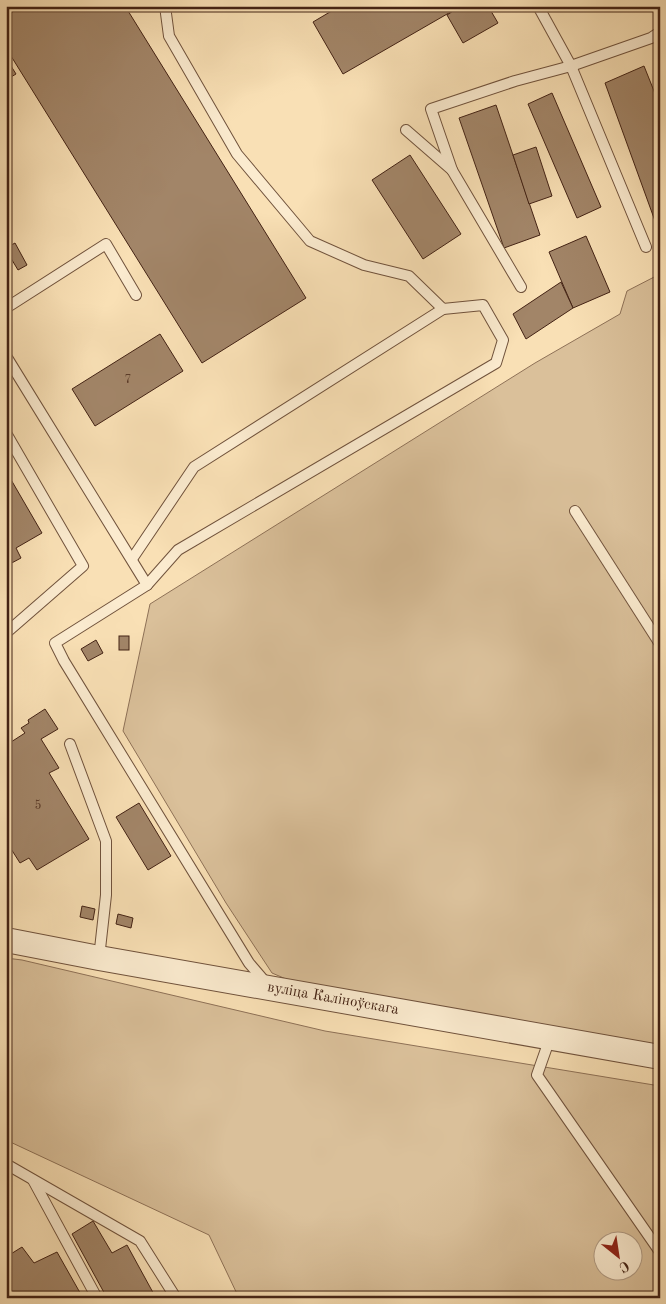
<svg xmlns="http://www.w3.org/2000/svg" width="666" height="1304" font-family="'Old Standard TT',serif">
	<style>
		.green { fill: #dac09a; stroke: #8e7157; fill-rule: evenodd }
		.building { fill: #a28568; stroke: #432214 }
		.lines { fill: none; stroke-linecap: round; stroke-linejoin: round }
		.service-casing { stroke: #70523c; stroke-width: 12 }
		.tertiary-casing { stroke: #70523c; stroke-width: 26 }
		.service { stroke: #fbebcf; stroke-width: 10 }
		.tertiary { stroke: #fbebcf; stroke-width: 24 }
		.labels { text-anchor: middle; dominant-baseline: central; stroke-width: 4; stroke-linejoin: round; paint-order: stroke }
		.number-label { font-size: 12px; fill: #5b3b29 }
		.street-label { font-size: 15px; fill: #432214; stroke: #fbebcf }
	</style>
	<rect width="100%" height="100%" fill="#f9e0b5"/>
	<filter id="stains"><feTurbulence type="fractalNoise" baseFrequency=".004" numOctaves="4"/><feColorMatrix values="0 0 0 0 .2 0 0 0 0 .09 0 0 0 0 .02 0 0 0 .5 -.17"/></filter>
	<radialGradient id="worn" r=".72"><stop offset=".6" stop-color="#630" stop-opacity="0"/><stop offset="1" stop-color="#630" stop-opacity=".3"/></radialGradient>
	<g class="green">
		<path d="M660,274V1048L300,985L272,973L226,903L123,731L150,604L535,363L620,314L627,291Z"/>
		<path d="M6,958L22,960L325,1031L660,1086V1298H239L209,1235L6,1140ZM604,1242H634V1272H604Z"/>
	</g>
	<g class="building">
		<path d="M6,6H125L306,298L202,363L6,48Z"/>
		<path d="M340,6H461L343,74L313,22Z"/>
		<path d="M461,6H488L498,23L463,43L447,15Z"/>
		<path d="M6,58L16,74L6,80Z"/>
		<path d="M644,66L660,106V232H659L605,83Z"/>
		<path d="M552,93L601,207L577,218L528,104Z"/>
		<path d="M496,105L540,235L504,248L459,118Z"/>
		<path d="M536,147L552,196L529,204L513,155Z"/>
		<path d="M410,155L461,234L423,259L372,180Z"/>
		<path d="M586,236L610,292L573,308L549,252Z"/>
		<path d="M15,243L27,265L18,270L6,250V248Z"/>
		<path d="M561,282L573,308L526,339L513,314Z"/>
		<path d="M160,334L183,371L95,426L72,389Z"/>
		<path d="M6,471L42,533L16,548L21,558L6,566Z"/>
		<rect x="119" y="636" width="10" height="14"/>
		<path d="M96,640L103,653L88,661L81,649Z"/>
		<path d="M45,709L58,729L41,739L59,768L49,773L89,839L37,870L29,858L20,863L6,841V735L11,742L25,733L21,728L29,723L28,720Z"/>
		<path d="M139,803L171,856L148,870L116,817Z"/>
		<path d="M82,906L95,909L93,920L80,917Z"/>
		<path d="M118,914L133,918L131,928L116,924Z"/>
		<path d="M93,1221L112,1253L127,1245L156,1298H107L72,1234Z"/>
		<path d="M22,1247L34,1263L57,1252L83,1298H16L6,1282V1257Z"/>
	</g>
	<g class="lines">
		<defs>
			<g id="service">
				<path d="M165,6L169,36L237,154L310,241L364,265L409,276L443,309L483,305L503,340L496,363L178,550L147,585L55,643L64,661L249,963L267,984"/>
				<path d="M538,6L571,66L651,38L660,32"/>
				<path d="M406,130L452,170L521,287"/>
				<path d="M452,170L431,109L515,81L571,66L646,247"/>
				<path d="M6,308L106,244L136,295"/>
				<path d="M6,356L147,585"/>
				<path d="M6,433L83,566L6,633"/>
				<path d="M575,511L660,644"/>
				<path d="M132,559L194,467L443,309"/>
				<path d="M70,744L106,841V895L99,958"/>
				<path d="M550,1038L537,1075L660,1252"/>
				<path d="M6,1164L140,1241L176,1298"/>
				<path d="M33,1180L97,1298"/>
			</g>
			<path id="tertiary" d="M6,940L99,958L660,1057"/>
		</defs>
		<use href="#service" class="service-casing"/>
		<use href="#tertiary" class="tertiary-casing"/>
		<use href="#service" class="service"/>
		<use href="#tertiary" class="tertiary"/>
	</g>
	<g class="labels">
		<g class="number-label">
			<text x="128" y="380">7</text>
			<text x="38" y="806">5</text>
		</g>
		<g class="street-label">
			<text transform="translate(333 999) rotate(10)">вуліца Каліноўскага</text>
		</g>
	</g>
	<rect width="666" height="1304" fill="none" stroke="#f9e0b5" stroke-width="25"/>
	<rect x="8" y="8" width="651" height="1289" fill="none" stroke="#432214" stroke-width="2.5"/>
	<rect x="12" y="12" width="641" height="1279" fill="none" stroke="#432214"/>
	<g transform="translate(618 1256) rotate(150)"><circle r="24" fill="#fbebcf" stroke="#b19b84"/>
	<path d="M0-4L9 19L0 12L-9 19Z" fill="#8f2418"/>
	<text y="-8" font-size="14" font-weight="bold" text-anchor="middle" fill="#432214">С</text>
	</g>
	<rect width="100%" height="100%" filter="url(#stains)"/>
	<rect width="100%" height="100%" fill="url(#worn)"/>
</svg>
